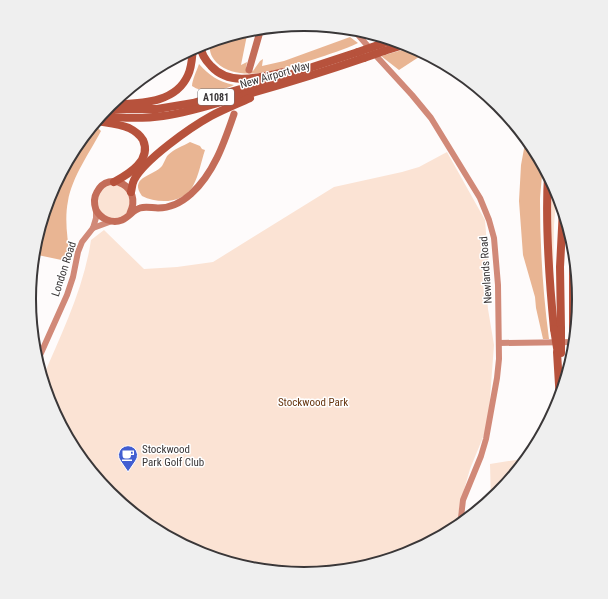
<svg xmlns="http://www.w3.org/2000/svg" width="608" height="599" font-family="'Roboto Condensed',sans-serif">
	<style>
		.green { fill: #fbe3d4 }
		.forest { fill: #e9b593 }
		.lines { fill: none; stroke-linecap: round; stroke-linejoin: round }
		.street { stroke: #e2b0a4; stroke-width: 4.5 }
		.secondary { stroke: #d18978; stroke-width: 6 }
		.primary { stroke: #c46d59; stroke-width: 7 }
		.highway { stroke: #b7523c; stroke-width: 8 }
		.highway-bridge { stroke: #b7523c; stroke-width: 8 }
		.labels { text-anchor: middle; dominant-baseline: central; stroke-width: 3; stroke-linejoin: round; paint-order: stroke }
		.shield { fill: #fff; stroke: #757374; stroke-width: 1 }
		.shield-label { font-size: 10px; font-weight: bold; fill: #3a3738 }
		.street-label { font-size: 11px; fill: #3a3738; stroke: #fff }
		.park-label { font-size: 11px; fill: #673610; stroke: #fff }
		.poi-label { font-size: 11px; fill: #3a3738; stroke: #fff; text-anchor: start }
		.rim { fill: none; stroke: #3a3738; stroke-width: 2 }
	</style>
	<rect width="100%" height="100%" fill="#fefbfb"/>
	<g class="green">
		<path d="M447,152L485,220L488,259L486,284L488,309L494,345L488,425L470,469L460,504L456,529L409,554L358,570L304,575L250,570L198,554L151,528L109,494L75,452L49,405L42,379C61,335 84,288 91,240L104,230L144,269L177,267L213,262L334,187L402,172L419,167Z"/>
		<path d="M550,178L557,191L554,225L553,282L549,216Z"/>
		<path d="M107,185L123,186L132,199C131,202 130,208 128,211C122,222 104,220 99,209C97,206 98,200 97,196Z"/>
		<path d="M528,458L499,494L491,501L490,464Z"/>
	</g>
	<g class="forest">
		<path d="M248,30L241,65L247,62L246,68L253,71L260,61L263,59L262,66L284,61L350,37L358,43C344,50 329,54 315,59C288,67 241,85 217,63C211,57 208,50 211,41Z"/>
		<path d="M413,47L425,53L399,70L381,56Z"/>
		<path d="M199,64C210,76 217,81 234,85C223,91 203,94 192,86C192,80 197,70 199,64Z"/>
		<path d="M94,124L101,131C90,152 72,177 68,201C64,221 68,242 71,262L33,254L34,246L50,194L75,146Z"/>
		<path d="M526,138C532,145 538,152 541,161C544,168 540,191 540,201C540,247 543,294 549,339H543L536,308L535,297L523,255L519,201L521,165Z"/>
		<path d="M190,142L200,146L202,149L205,150C201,162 199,175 193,186C183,204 158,204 142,196C129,178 151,176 160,168C164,165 165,158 168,155C174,149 183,146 190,142Z"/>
	</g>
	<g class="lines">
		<path class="street" d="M34,353L39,355"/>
		<g class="secondary">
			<path d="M353,29L379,59L412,95L431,118L480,198L489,220L494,238L498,285L499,359L497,378L486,439L481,456L463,500L460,526"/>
			<path d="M93,228L112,221"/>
			<path d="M499,343L575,342"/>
			<path d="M37,362L67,295L73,277L78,252L82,242L93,228L96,218V210"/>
		</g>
		<g class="primary">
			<path d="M249,70L261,28"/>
			<path d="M130,213C143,187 109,169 97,192C94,197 94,204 96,210C101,219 112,224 122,220C129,217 133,210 140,208C146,206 152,208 158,208C171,208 181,203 191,194C214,173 224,143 234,114"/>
		</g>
		<g class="highway">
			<path d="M200,45C201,53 205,60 211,66C230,87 260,77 284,72"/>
			<path d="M378,45L393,40"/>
			<path d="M384,51L407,44"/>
			<path d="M109,105C137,103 175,105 188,75C192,67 192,57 193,48"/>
			<path d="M105,109H157L193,103L288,75L358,52"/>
			<path d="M100,116C121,118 142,119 163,116C193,112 220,102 248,94C288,83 326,71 364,58"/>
			<path d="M96,121C107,123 119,124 129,128C135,131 140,135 143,140C152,160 129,174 114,182"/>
			<path d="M548,175C545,226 549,278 554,329"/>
			<path d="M131,192C132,188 132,184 134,180C144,160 191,127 211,116C224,109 237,104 250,98"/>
			<path d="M561,329L560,267L563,209"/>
			<path d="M573,329V275L574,244"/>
			<path d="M557,352L560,401"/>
		</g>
		<g class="highway-bridge">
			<path d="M358,52L378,45"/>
			<path d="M364,58L384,51"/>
			<path d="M554,329L557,348"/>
			<path d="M561,329V353"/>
			<path d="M573,329L574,353"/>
		</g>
	</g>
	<defs>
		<symbol id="cafe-pin" viewBox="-11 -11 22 30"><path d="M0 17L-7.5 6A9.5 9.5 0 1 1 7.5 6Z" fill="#425ed1" stroke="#fff"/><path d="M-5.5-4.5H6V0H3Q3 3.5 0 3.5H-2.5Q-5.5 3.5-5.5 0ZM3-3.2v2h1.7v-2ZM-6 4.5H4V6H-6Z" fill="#fff"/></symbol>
	</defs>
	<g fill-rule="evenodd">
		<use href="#cafe-pin" x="117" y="444" width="22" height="30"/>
	</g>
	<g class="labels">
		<rect class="shield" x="198" y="89" width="36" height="16" rx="3"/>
		<g class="shield-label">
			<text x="216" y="97">A1081</text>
		</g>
		<g class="street-label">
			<text transform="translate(275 75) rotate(-16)">New Airport Way</text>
			<text transform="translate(64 269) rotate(-72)">London Road</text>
			<text transform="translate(486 270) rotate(-94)">Newlands Road</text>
		</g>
		<g class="park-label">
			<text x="313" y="402">Stockwood Park</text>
		</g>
		<g class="poi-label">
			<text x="142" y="449">Stockwood<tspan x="142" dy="13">Park Golf Club</tspan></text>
		</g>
	</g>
	<path d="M0 0H608V599H0ZM36 299a268 268 0 1 1 536 0a268 268 0 1 1-536 0Z" fill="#efefef" fill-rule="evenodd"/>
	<path class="rim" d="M36 299a268 268 0 1 1 536 0a268 268 0 1 1-536 0Z"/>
</svg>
